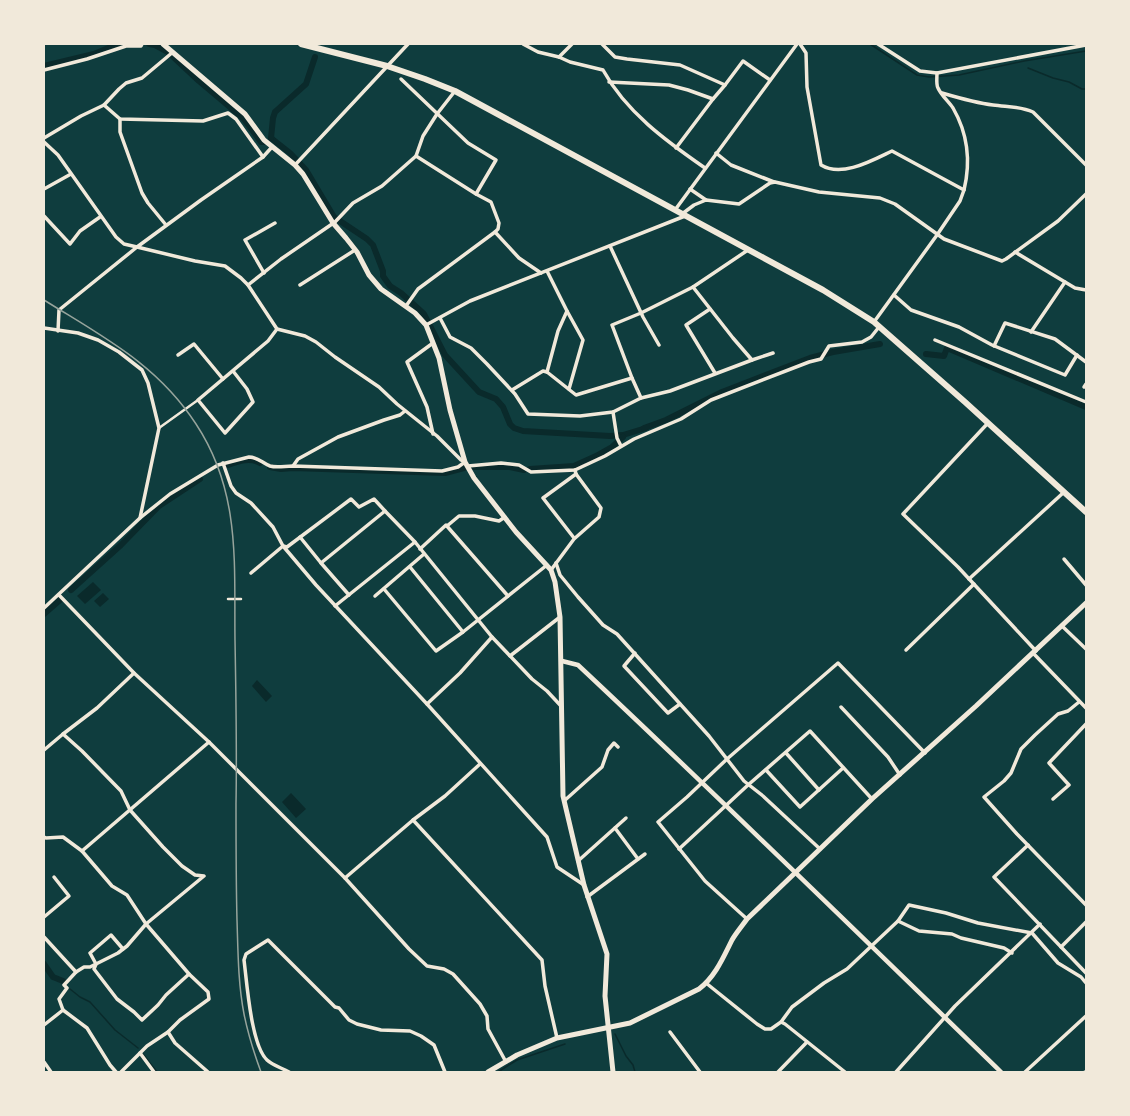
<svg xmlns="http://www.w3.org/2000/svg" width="1130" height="1116" font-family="'Varela Round',sans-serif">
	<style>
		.water { fill: #0a2a2b }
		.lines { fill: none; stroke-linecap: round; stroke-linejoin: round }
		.stream { stroke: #0a2a2b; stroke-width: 1.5 }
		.canal { stroke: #0a2a2b; stroke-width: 6 }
		.pedestrian { stroke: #f1e9da; stroke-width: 2.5 }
		.minor { stroke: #f1e9da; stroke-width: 3.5 }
		.tertiary { stroke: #f1e9da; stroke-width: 4.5 }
		.secondary { stroke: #f1e9da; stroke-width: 5 }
		.trunk { stroke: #f1e9da; stroke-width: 6 }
		.rail { stroke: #97a49c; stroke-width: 1.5 }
	</style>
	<rect width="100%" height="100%" fill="#0f3d3e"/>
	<g class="water">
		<path d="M93,582L101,590L85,604L77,596Z"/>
		<path d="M103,593L109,599L100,607L94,601Z"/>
		<path d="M257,680L272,696L266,702L252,686Z"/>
		<path d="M291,793L306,809L296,818L282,802Z"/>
	</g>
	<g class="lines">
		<g class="stream">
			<path d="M870,44L917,75L929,77L959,75L1024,61L1086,51"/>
			<path d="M1028,68L1053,78L1069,82L1082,89H1086"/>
			<path d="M70,989L80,997L90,1002L115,1030L138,1048"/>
			<path d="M615,1034L626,1056L633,1065L635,1072"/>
			<path d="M143,1054L157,1072"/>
			<path d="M498,1072L517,1060L565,1044"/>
		</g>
		<g class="canal">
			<path d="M149,44L155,45L168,52L199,81L244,119L261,142H264"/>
			<path d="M44,66L94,54L118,44"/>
			<path d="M271,138L290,153L306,170L334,217L367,239L373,245L383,271V276L390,286L401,293L424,314L445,355L479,392L496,399L503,407L510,424L514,428L523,431L610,436L623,435L646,428"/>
			<path d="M271,138L273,118L275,112L306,84L315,57"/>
			<path d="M926,354L944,356L947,348L1086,407"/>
			<path d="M644,428L666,420L722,392L810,358L833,352L880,344"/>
			<path d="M228,465C239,461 250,457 260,463"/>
			<path d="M270,467L281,469L293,468L445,473L464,468"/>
			<path d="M474,467H510L524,470"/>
			<path d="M530,469L574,466L596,456L612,447L623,437"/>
			<path d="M71,590L121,545L159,506L200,479"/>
			<path d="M44,614L60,600"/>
			<path d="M44,964L53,977L63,981"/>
		</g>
		<g class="pedestrian">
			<path d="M159,428L198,400"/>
			<path d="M228,599H241"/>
		</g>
		<g class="minor">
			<path d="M523,44L538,52L559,57L570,62L603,70C626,112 666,141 705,168"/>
			<path d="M602,44L615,57L627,59L680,65L725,85"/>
			<path d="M800,44L806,53L807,87L821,165C842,178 873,160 892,151L964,190C971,161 968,134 953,108C949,102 941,95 938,88C936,85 937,77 937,73"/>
			<path d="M878,44L920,71L937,73L1086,45"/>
			<path d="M559,57L572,44"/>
			<path d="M44,70L87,59L126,46H141L142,44"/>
			<path d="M401,79L468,143L496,160L476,194"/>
			<path d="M609,82L669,85L688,90L713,99L725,85L743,61L770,80"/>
			<path d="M942,93C959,98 976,103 993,105C1007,107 1020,106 1033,112L1086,165"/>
			<path d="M104,105L120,119L203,121L228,113L236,119L263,157"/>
			<path d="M120,119V132L142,193L148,203L166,225"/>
			<path d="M44,138L81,116L104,105L119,89L126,83L142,78L173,52"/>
			<path d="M44,142L58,155L116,237L124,244L137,247L59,310L58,331"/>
			<path d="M676,148L713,99"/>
			<path d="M716,153L731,165L774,182"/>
			<path d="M416,156L476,194L491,202L499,223L498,229L495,232"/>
			<path d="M295,165L408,44"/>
			<path d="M44,189L71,174"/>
			<path d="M690,189L706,200"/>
			<path d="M675,210L797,44"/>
			<path d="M682,214L694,205L706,200L739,204L770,183L775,182L819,192L880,198L895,204L944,239L1002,261L1006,259L1058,221L1086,194"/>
			<path d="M44,216L70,244L80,231L100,217"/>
			<path d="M610,246L643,317L659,345"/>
			<path d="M137,247L195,261L225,266L241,278L248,285L277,329L305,336L316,342L335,357L379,387L397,404L437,436L461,460L465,462"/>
			<path d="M137,247L201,200L263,157L272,147"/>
			<path d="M1015,252L1075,288L1086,290"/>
			<path d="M547,271L567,311L558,331L547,372"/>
			<path d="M264,273L245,240L275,223"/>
			<path d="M248,285L281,259L335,222L353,203L382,186L416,156L423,136L437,114L455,91"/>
			<path d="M300,285L355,250"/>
			<path d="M894,295L911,310L959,327L992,345L1065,375L1077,355"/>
			<path d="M406,306L418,289L495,232L519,258L541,273"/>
			<path d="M710,309L686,325L715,373"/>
			<path d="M567,311L583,340L569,389"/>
			<path d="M440,318L450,337L471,348L487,364L515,394L528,414L580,416L613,412L641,398L670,391L752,360L733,338L693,287"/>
			<path d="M874,322L937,235L960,201L964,190"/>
			<path d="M426,325L470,301L685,216"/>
			<path d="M44,328L78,333L98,340L119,352L142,370L148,383L159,428L140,518L44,608"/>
			<path d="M1031,332L1065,282"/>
			<path d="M935,340L1086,402"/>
			<path d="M433,343L407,362L427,407L433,434"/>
			<path d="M994,346L1005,323L1055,339L1086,362"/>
			<path d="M178,355L194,344L223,379"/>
			<path d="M752,360L773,353"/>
			<path d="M233,371L247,389L253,402L225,433L198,400L268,341L277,329"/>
			<path d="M632,378L612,325L641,313L693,287L748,250"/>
			<path d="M1084,387L1086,384"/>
			<path d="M512,390L543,371L547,372L576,395L632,378L641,398"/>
			<path d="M613,412L617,438L621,446"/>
			<path d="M988,423L903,514L958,567L1036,651"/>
			<path d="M223,463L231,486L236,493L251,503L273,527L283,546L316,585L427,704L547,837L557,867L584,885"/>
			<path d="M293,466L298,459L338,437L384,420L400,415L405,411"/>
			<path d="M468,466L501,463L519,465L531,472L575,470L605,456L634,439L681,419L711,400L809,362L821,359L829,346L862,342L871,337L879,327"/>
			<path d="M140,518L170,494L218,465L249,457C258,457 262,463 270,466C277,468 285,466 293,466L442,471L458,467L465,462"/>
			<path d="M447,526L459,516H475L499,521L505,517"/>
			<path d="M300,537L321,563L385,511L415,542L492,637L532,679L547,691L561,706"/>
			<path d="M574,538L543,498L576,474"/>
			<path d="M420,549L446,525L508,596"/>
			<path d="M1064,559L1086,585"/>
			<path d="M321,563L349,595"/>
			<path d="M556,563L560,575L578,597L603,625L617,634L709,736L744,781L763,796L820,849"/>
			<path d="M410,567L463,632"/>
			<path d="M551,570L574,539L599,517L601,508L576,474L575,470"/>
			<path d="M251,573L283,546L287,547L351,499L359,507L374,499L385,511"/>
			<path d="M969,579L1063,493"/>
			<path d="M384,589L436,651L463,632L547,565"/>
			<path d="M59,595L134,673L209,742L345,878L409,949L427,966L444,969L453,974L480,1004L487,1016L488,1029L506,1062"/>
			<path d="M375,596L424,554"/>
			<path d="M335,606L415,542"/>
			<path d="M1062,626L1086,649"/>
			<path d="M906,650L974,584"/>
			<path d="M635,653L624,666L668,713L680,704"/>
			<path d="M1033,653L1086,708"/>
			<path d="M510,656L560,617"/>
			<path d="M1079,702L1068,711L1058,714L1035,735L1021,749L1011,773L1004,781L984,797L1017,834L1086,905"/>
			<path d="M427,704L460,673L492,637"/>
			<path d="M841,707L888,757L900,775"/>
			<path d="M44,750L63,734L97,708L134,673"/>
			<path d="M786,753L819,790"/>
			<path d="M766,770L800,807L843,768"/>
			<path d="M1053,799L1069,785L1049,763L1086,724"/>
			<path d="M564,801L602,767L608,750L614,743L618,747"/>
			<path d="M413,820L542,960L545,986L557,1038"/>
			<path d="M615,828L638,859"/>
			<path d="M44,837L46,838L63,837L82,851L112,886L127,895L146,924L189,974L208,992L209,999L180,1020L168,1032L147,1046L121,1072"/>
			<path d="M1028,845L994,877L1086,973"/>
			<path d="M679,849L748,785L810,731L872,799"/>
			<path d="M82,851L209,742"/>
			<path d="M578,861L626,818"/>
			<path d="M345,878L413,820L445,796L480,764"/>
			<path d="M587,897L645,854"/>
			<path d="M44,917L69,896L54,877"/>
			<path d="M747,919L705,881L658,822L687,797L727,759L838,663L925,753"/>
			<path d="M898,921L919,931L952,934L961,938L1004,948L1012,953"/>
			<path d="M44,937L76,972L84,967H90L118,953L127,946L146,924L204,876L195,875L182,866L163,847L130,810L121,791L82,751L63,734"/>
			<path d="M1061,947L1086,922"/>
			<path d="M123,949L111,935L90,953L96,964L94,969L117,999L134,1012L142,1020L158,1005L166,995L189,974"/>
			<path d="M706,983L757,1024L765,1029H771L781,1022L792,1007L824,983L847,969L898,921L909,905L946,913L978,923L1032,933L1058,963L1081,977L1086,983"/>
			<path d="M63,1010L87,1028L110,1065L116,1072"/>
			<path d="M781,1022L785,1024L845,1072"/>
			<path d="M44,1025L63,1010L59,999L67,988L64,985L76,972"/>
			<path d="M168,1032L175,1043L208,1072"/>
			<path d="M670,1032L700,1072"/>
			<path d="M140,1053L154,1072"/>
			<path d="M44,1062L51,1072"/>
			<path d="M289,1072C282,1068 272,1065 267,1060C251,1045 247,983 244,960L246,954L268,940L335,1007L339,1008L349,1020L357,1024L381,1030L410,1031L421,1036L434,1045L445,1072"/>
			<path d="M778,1072L807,1042"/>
			<path d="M896,1072L955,1006L1040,924"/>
			<path d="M1025,1072L1086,1016"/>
			<path d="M1085,1072H1086"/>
		</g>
		<path class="tertiary" d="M562,661L578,665C721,799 861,936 1001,1072"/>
		<g class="secondary">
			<path d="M163,44L245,114L264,140L295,165L303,174L333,223L346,238L357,252L369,275L381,289L415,313L426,325L439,358L450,410L465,462L474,478L516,532L551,570L555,582L560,617L563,796L584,885L607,954L605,996L613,1072"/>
			<path d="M488,1072L517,1055L557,1038L630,1023L699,989C715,977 723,958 732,940C736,933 742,926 747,919L872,799L976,706L1086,603"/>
		</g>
		<path class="trunk" d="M301,44L387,66L425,79L455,91L823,290L874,322L965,402L1086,512"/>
		<path class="rail" d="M44,300C103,337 157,364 196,424C241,492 234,563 235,640C236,695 237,749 236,804C236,843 236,881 237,920C238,951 238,983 244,1014C248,1034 254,1053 261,1072"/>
	</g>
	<rect width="1130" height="1116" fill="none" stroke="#f1e9da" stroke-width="90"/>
</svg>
